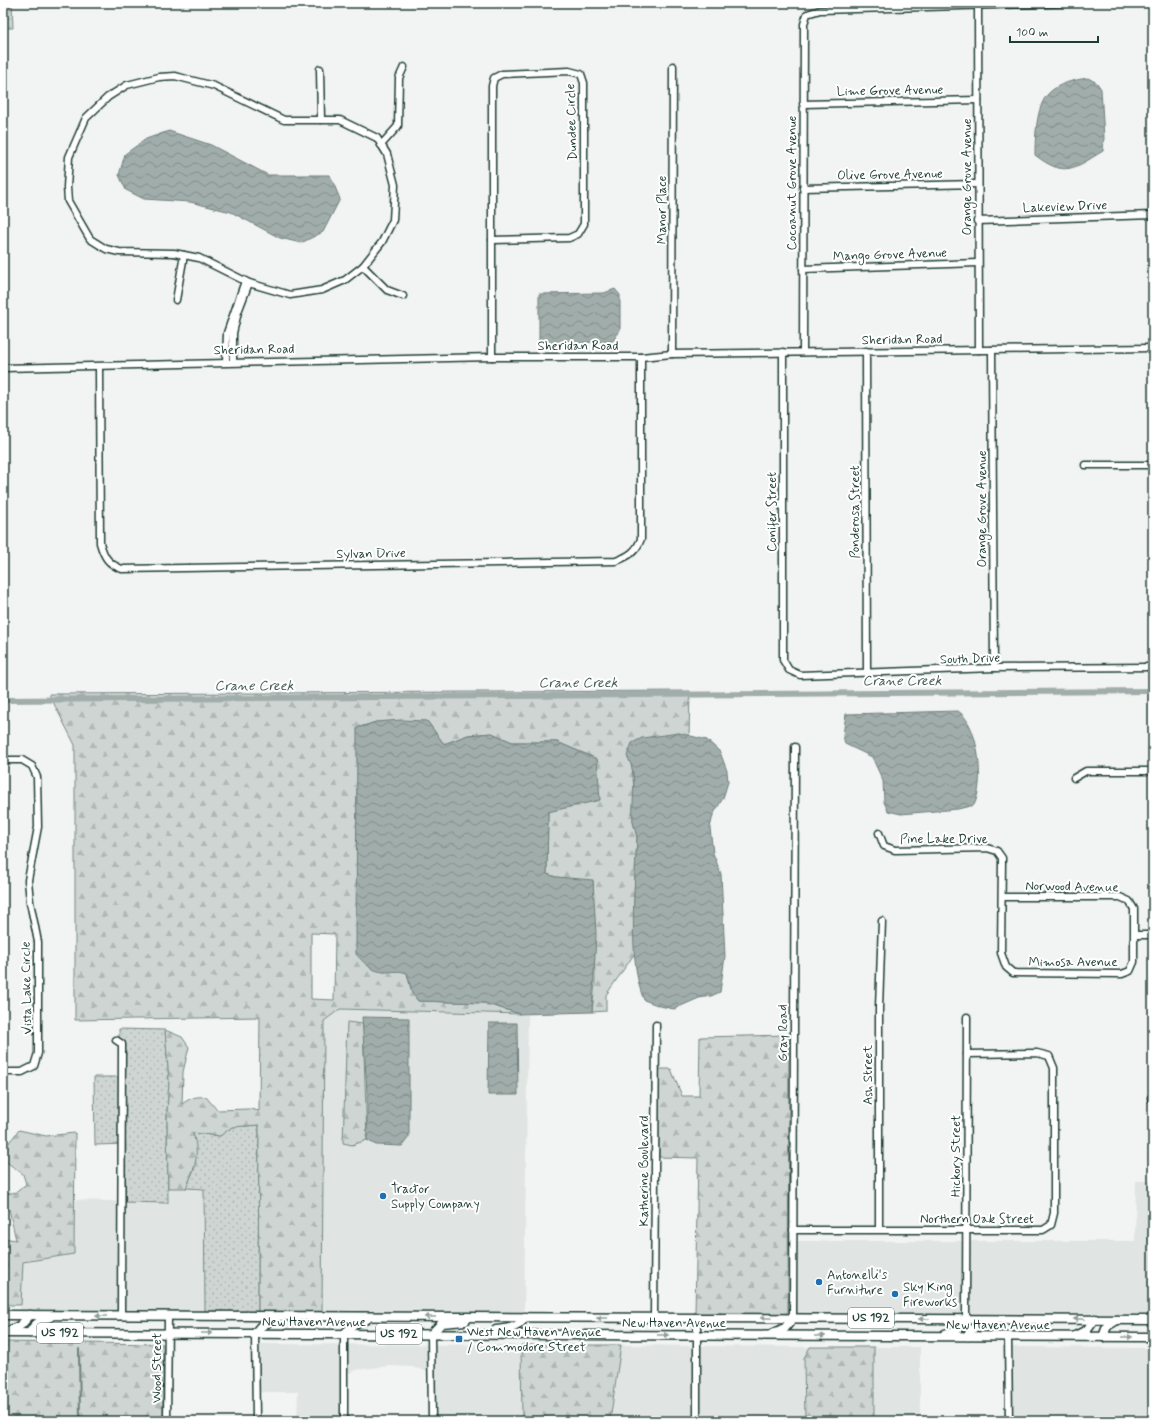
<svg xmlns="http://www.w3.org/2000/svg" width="1156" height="1424" font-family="Mynerve,sans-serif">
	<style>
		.built { fill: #e0e4e3; fill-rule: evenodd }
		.grass { fill: url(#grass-dots); stroke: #768984 }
		.forest { fill: url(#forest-firs); stroke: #768984; fill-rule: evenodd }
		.water { fill: url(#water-waves); stroke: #6d807b }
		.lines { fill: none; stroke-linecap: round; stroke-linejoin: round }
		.stream { stroke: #6d807b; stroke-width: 2 }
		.canal { stroke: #a1adaa; stroke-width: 6 }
		.minor-casing { stroke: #1f3d34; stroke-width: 9 }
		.major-casing { stroke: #1f3d34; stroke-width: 11 }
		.minor { stroke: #fff; stroke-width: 6 }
		.major { stroke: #fff; stroke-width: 8 }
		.oneway { fill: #8f9e9a }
		.poi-dot { fill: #1f6fb2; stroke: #fff; stroke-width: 1.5 }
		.labels { text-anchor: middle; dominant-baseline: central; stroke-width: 4; stroke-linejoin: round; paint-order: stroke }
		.shield { fill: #fff; stroke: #627771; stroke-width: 1 }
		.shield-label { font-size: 12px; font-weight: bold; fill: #1f3d34 }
		.street-label { font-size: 13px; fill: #1f3d34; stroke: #fff }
		.poi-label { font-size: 13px; fill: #1f3d34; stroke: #fff; text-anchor: start }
		.water-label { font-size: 14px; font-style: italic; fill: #465f57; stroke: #fff }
	</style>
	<defs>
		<pattern id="grass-dots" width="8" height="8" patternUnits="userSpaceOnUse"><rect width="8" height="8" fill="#ced5d3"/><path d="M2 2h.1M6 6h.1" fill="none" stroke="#b0b8b6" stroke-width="1.8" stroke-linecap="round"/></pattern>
		<pattern id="forest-firs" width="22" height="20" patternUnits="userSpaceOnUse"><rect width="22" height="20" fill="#ced5d3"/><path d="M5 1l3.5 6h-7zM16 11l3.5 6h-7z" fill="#b0b8b6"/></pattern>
		<pattern id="water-waves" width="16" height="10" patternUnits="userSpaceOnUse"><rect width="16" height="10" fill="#a1adaa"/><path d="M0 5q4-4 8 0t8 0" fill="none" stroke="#838e8b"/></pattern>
	</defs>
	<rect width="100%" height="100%" fill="#f2f3f3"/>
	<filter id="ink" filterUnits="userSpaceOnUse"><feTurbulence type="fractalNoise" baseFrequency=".025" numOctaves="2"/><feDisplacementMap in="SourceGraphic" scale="8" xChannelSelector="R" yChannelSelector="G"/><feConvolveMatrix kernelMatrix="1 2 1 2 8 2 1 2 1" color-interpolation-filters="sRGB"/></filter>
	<g filter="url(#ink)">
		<g class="built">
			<path d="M340,1009L528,1015L524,1313H322L324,1021ZM362,1017L409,1018L388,1147L376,1145L367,1140L352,1145L347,1022L363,1024Z"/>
			<path d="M1136,1181H1153V1314H788L789,1241H1135Z"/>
			<path d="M168,1188H204L205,1312L20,1311L23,1262L74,1254L75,1200L168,1203Z"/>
			<path d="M251,1344L521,1345L522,1421H435L436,1374L412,1367L389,1366L356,1370L346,1374V1417H297L298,1392H251Z"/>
			<path d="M621,1345L694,1346V1421H610Z"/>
			<path d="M700,1346L810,1347L804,1358L805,1421H700Z"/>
			<rect x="874" y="1347" width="46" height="74"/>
			<path d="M1004,1347L1153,1348V1421H1147V1419L1004,1420Z"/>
		</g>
		<g class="grass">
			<path d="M3,3H12L13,28H3Z"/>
			<path d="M119,1029L165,1030L169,1081L167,1113L168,1203L123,1202L126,1144L95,1145L94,1077H121Z"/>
			<path d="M259,1125L258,1313L205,1312L204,1189L186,1188L196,1165L193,1133L220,1136L232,1127Z"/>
		</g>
		<g class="forest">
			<path d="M690,691L689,736L679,733L632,764L635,803L633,821L637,837L634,895L635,953L606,995V1011L592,1012L595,983L593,881L556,877L547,874L548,811L599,800L597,759L557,742H512L492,733L468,735L444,744L427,721L376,722L357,728L383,972L400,970L407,973L412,993L418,1001L484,1003L520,1014L340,1009L324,1021L322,1313H258L259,1125L232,1127L220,1136L193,1133C200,1156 195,1167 186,1188H168L167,1113L169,1081L165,1030L182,1037L189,1047L183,1072L182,1104C190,1098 196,1096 206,1097L217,1110L250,1109L259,1111L260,1017L75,1020V745L49,694ZM311,933L335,934L334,1000L311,999Z"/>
			<path d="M347,1022L363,1024L367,1140L352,1145L343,1143Z"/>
			<path d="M789,1035L788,1314H695L698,1158L659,1157L657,1069H671L682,1096H699L700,1037Z"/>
			<path d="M19,1130L46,1136L75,1133L74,1254L23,1262L21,1305H10L3,1302V1238L16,1240L9,1209H3V1192L6,1194L17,1192L26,1184L23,1174L5,1161L7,1145Z"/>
			<path d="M3,1342L163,1344V1421H3Z"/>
			<path d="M521,1345H621L610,1421H522Z"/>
			<path d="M810,1347H874V1421H805L804,1358Z"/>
			<path d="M1147,1419V1421H1005V1420Z"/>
		</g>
		<g class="water">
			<path d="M1088,78L1097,83L1101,89L1104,138L1103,151C1073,169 1065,178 1035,155C1035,139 1036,106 1048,94C1058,83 1074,80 1088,78Z"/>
			<path d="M169,131L211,145L268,175H330L340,199L323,232L301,243L280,238L231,212L190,202L144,199L126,190L119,175L125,154L146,139Z"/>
			<path d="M615,289L620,295V330L613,341L539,345V294L604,293Z"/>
			<path d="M958,711C979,724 985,784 974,805L958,809L901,814L888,811L884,802L883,781L872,757L845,744L843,735L846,714Z"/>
			<path d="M401,720L427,721L444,744L468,735L492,733L512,742H557L597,759L600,800L548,812L547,874L556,877L593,880L596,935L592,1012L520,1014L484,1003L418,1001L412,993L407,973C399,970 393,972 385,972C372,972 364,963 356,954L357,728L376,722Z"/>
			<path d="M679,733L707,740L720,752L727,771L728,782L723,798L713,815L710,828L713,853L721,874L725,956L720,992L711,996L699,998L674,1009L660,1006L644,1000C627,961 635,881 637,837C636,832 634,827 633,822C631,800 639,776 627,756L632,743L642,738Z"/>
			<path d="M362,1017L409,1018V1137L402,1146L376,1145L367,1140V1092Z"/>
			<path d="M489,1023H517L518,1095H488Z"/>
		</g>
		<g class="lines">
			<path class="stream" d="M79,1349L80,1421"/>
			<path class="canal" d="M3,700L1153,691"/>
			<defs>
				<g id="minor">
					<path d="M978,5L979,350"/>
					<path d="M320,69L321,120"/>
					<path d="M569,71L581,74L584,83V224L578,234L569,238L492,240V86L494,78L502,74Z"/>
					<path d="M175,76L214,86L284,120H340L377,138L387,154L395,185L393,220L382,242L363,266L345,280L322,290L290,295L249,283L199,258L174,253L119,252L106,249L90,239L68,201L67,187L69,157L86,118L108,97L127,85L159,77Z"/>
					<path d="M803,104L978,100"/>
					<path d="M381,145L398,126L399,78L404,67"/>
					<path d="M803,188L978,184"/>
					<path d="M977,221L1153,215"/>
					<path d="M363,266L387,290L403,296"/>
					<path d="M803,269L978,263"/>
					<path d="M176,300L184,255"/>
					<path d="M992,350L994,668"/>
					<path d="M866,351L867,674"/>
					<path d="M783,352V660L789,670L800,675L994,668L1153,667"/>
					<path d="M803,352L804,24L807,14L820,10L1071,3"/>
					<path d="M672,354L673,66"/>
					<path d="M492,357V240"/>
					<path d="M233,361V333L238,312L249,283"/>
					<path d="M226,362L227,333L245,281"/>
					<path d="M99,367L100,543C104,557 108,564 122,569L616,561C629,556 636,552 641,539V357"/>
					<path d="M3,368L492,357H641L672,354L1153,348"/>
					<path d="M1085,465H1153"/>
					<path d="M3,760H22L32,766L37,777L38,827L28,880L30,902L38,942V1053L34,1066L22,1072H3"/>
					<path d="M1074,778L1086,771H1153"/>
					<path d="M879,833L884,846L895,850L987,848L997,851L1002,858L1001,953L1006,967L1013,973L1122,974L1130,971L1134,962V909L1129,901L1120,897H1002"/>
					<path d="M1135,935H1153"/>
					<path d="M116,1040L122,1044L121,1316"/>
					<path d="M1151,1098H1153"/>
					<path d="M879,1229V1008L882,921"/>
					<path d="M793,1230H1043L1051,1225L1054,1213V1068L1049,1056L1037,1053L967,1054"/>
					<path d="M654,1318L656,1025"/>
					<path d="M793,1318L795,747"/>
					<path d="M966,1319L967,1017"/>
					<path d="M255,1333L256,1421"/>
					<path d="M344,1334V1421"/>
					<path d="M431,1334L432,1421"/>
					<path d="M1008,1336L1009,1421"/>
					<path d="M167,1421L168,1316"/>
					<path d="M697,1421V1318"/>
				</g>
				<g id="major">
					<path d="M3,1315L1153,1320"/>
					<path d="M496,1330C509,1328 518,1329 525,1317"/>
					<path d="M9,1331L21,1325L30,1315"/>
					<path d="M3,1333L1153,1337"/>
					<path d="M30,1333C34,1323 41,1321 50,1317"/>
					<path d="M255,1333L260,1327L275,1318"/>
					<path d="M344,1334L356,1323L367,1319"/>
					<path d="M431,1334L442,1323L465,1321"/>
					<path d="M772,1334L785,1328L793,1318"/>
					<path d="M945,1334C954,1331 962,1329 966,1319"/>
					<path d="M968,1336C972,1327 978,1324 987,1321"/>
					<path d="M1075,1336L1087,1330L1095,1319"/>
					<path d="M1103,1337L1107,1326L1117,1320"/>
				</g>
			</defs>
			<use href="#minor" class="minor-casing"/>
			<use href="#major" class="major-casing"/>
			<use href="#minor" class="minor"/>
			<use href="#major" class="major"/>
		</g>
		<defs><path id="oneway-solid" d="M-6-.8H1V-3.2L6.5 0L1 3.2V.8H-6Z"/></defs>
		<g class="oneway">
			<use href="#oneway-solid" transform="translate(101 1316) rotate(-180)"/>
			<use href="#oneway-solid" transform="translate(430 1317) rotate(180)"/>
			<use href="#oneway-solid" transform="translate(602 1318) rotate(-180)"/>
			<use href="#oneway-solid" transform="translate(766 1318) rotate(-180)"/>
			<use href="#oneway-solid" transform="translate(924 1319) rotate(-180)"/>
			<use href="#oneway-solid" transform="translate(1079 1319) rotate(-180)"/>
			<use href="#oneway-solid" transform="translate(207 1333)"/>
			<use href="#oneway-solid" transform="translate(663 1335)"/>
			<use href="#oneway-solid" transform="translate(820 1336)"/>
			<use href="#oneway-solid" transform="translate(1127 1337)"/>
		</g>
	</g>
	<g class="poi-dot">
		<circle cx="383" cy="1196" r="4"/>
		<circle cx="819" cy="1282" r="4"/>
		<circle cx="895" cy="1294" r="4"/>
		<rect x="455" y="1335" width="8" height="8" rx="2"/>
	</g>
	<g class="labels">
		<g class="shield">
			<rect x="848" y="1308" width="46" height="20" rx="3"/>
			<rect x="37" y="1323" width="46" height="20" rx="3"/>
			<rect x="376" y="1324" width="46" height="20" rx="3"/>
		</g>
		<g class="shield-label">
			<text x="871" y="1318">US 192</text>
			<text x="60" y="1333">US 192</text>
			<text x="399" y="1334">US 192</text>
		</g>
		<g class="street-label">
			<text transform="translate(890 91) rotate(-1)">Lime Grove Avenue</text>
			<text transform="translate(572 122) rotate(-92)">Dundee Circle</text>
			<text transform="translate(890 175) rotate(-1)">Olive Grove Avenue</text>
			<text transform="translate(967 177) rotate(-90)">Orange Grove Avenue</text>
			<text transform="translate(792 183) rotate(-90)">Cocoanut Grove Avenue</text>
			<text transform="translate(1065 207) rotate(-2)">Lakeview Drive</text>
			<text transform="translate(662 210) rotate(-90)">Manor Place</text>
			<text transform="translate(890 255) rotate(-2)">Mango Grove Avenue</text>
			<text transform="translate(902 340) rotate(-1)">Sheridan Road</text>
			<text x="578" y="346">Sheridan Road</text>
			<text transform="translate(254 350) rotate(-1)">Sheridan Road</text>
			<text transform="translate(982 509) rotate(-90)">Orange Grove Avenue</text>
			<text transform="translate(772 512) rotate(-90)">Conifer Street</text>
			<text transform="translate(855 512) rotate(-90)">Ponderosa Street</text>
			<text transform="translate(371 554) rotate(-1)">Sylvan Drive</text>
			<text transform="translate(970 659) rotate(-2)">South Drive</text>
			<text x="944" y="839">Pine Lake Drive</text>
			<text transform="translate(1072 887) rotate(1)">Norwood Avenue</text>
			<text x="1073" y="962">Mimosa Avenue</text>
			<text transform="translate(27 988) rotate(-91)">Vista Lake Circle</text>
			<text transform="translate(783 1033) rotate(-90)">Gray Road</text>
			<text transform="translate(868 1075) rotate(-90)">Ash Street</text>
			<text transform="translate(956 1156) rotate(-90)">Hickory Street</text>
			<text transform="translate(644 1171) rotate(-90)">Katherine Boulevard</text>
			<text x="977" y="1219">Northern Oak Street</text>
			<text x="314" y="1322">New Haven Avenue</text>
			<text x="674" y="1323">New Haven Avenue</text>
			<text x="998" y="1325">New Haven Avenue</text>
			<text transform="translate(157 1368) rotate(-90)">Wood Street</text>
		</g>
		<g class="poi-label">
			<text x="391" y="1189">Tractor<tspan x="391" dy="15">Supply Company</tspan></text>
			<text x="827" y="1275">Antonelli's<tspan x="827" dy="15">Furniture</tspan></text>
			<text x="903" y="1287">Sky King<tspan x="903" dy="15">Fireworks</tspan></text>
			<text x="467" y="1332">West New Haven Avenue<tspan x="467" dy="15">/ Commodore Street</tspan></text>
		</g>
		<g class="water-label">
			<text x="902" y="681">Crane Creek</text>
			<text x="578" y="683">Crane Creek</text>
			<text x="254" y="686">Crane Creek</text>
		</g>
	</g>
	<rect width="1156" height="1424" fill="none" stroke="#fff" stroke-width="16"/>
	<rect x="8" y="8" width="1140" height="1408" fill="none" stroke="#1f3d34" stroke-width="1.5" filter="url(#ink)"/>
	<path d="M1010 36v6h88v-6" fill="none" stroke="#1f3d34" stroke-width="2"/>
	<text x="1016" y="36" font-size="12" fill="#1f3d34" stroke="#ffffff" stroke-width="3" paint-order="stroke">100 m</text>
</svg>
